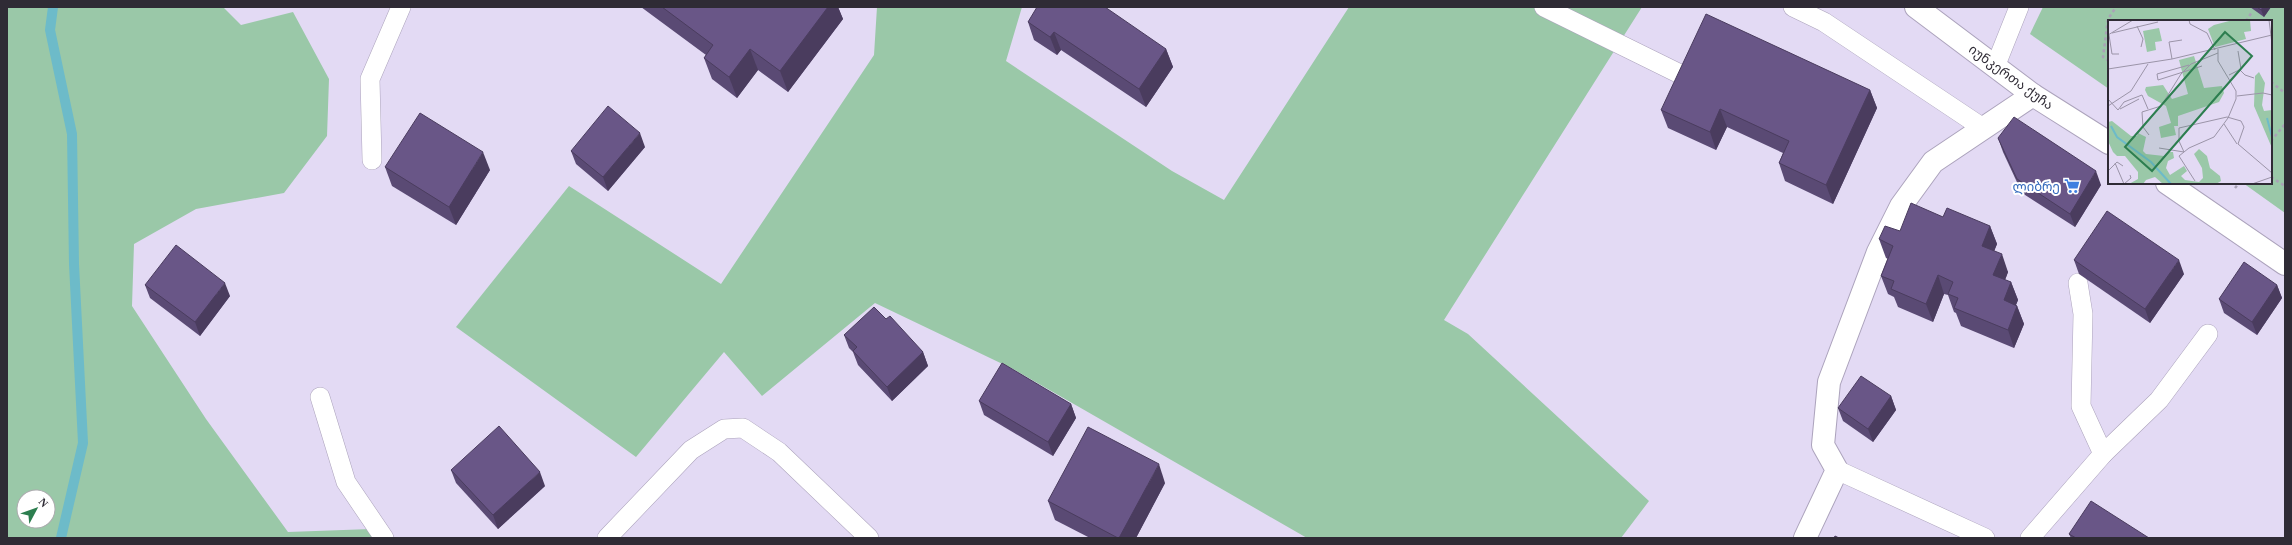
<svg xmlns="http://www.w3.org/2000/svg" width="2292" height="545" font-family="'Times New Roman','Noto Sans Georgian',serif">
	<style>
		.green { fill: #9ac8a8; fill-rule: evenodd }
		.lines { fill: none; stroke-linecap: round; stroke-linejoin: round }
		.stream { stroke: #6dbbc9; stroke-width: 10 }
		.lane-casing { stroke: #aca3bc; stroke-width: 20 }
		.street-casing { stroke: #aca3bc; stroke-width: 24 }
		.secondary-casing { stroke: #aca3bc; stroke-width: 24 }
		.path { stroke: #a9a2b6; stroke-width: 2.5; stroke-dasharray: 3 3; stroke-linecap: butt }
		.lane { stroke: #fff; stroke-width: 19 }
		.street { stroke: #fff; stroke-width: 22 }
		.secondary { stroke: #fff; stroke-width: 22 }
		.wall { fill: #5a4a74 }
		.shaded-wall { fill: #4a3c5e }
		.building { fill: #695687; stroke: #4a3c5e }
		.labels { text-anchor: middle; dominant-baseline: central; stroke-width: 4; stroke-linejoin: round; paint-order: stroke }
		.street-label { font-size: 13px; fill: #2f2b35; stroke: #fff }
		.shop-label { font-size: 13px; fill: #366cbe; stroke: #fff; text-anchor: end }
		.inset-river { fill: none; stroke: #6dbbc9; stroke-width: 2 }
		.inset-road { fill: none; stroke: #9b94a8; stroke-width: 1 }
		.view { fill: #2c7e4f; fill-opacity: 0.15; stroke: #2c7e4f; stroke-width: 2 }
		.inset-edge { fill: none; stroke: #2f2b35; stroke-width: 2 }
	</style>
	<rect width="100%" height="100%" fill="#e3daf4"/>
	<g class="green">
		<path d="M7,7H223L241,25L293,12L329,79L327,136L284,193L196,209L134,244L132,306L206,419L288,532L371,529L376,538H7ZM24,497H48V521H24Z"/>
		<path d="M877,7H1022L1006,61L1172,171L1224,200L1349,7H1642L1444,320L1468,334L1649,501L1621,538H1307L1013,369L875,303L762,396L724,352L636,457L456,327L569,186L721,284L874,55Z"/>
		<path d="M2043,7H2285V213L2243,183H2271V21H2109V89L2030,34Z"/>
	</g>
	<g class="lines">
		<path class="stream" d="M53,7L50,30L72,134L74,264L83,443L61,538"/>
		<defs>
			<g id="lane">
				<path d="M1544,7L1678,73"/>
				<path d="M1793,7L1824,22L1983,128"/>
				<path d="M1995,67L2019,7"/>
				<path d="M372,160L370,79L401,7"/>
				<path d="M2078,283L2083,314L2081,406L2103,454"/>
				<path d="M320,397L346,482L384,538"/>
				<path d="M1837,470L1985,538"/>
				<path d="M607,538L691,450L724,429L743,428L779,452L869,538"/>
				<path d="M2030,538L2103,454L2159,400L2208,334"/>
			</g>
			<path id="street" d="M1805,538L1837,470L1823,445L1829,382L1878,252L1901,206L1933,162L2033,95"/>
			<g id="secondary">
				<path d="M1916,7L2033,95L2109,143"/>
				<path d="M2167,183L2285,264"/>
			</g>
		</defs>
		<use href="#lane" class="lane-casing"/>
		<use href="#street" class="street-casing"/>
		<use href="#secondary" class="secondary-casing"/>
		<g class="path">
			<path d="M2246,21L2252,12"/>
			<path d="M2109,61L2103,57L2108,19L2116,7"/>
			<path d="M2271,82L2285,93"/>
			<path d="M2271,141L2285,124"/>
			<path d="M2271,177L2285,186"/>
			<path d="M2235,188L2239,183"/>
		</g>
		<use href="#lane" class="lane"/>
		<use href="#street" class="street"/>
		<use href="#secondary" class="secondary"/>
	</g>
	<g class="wall">
		<path d="M641,7H838L843,19L788,92L758,70L737,98L712,79L704,58L706,55Z"/>
		<path d="M2250,7H2271L2264,17Z"/>
		<path d="M1028,22L1166,49L1173,67L1146,107L1061,50L1057,55L1034,40Z"/>
		<path d="M1870,90L1877,108L1833,204L1785,181L1779,163L1783,153L1727,127L1716,150L1668,128L1661,110Z"/>
		<path d="M1998,138L2101,185L2075,227L2022,193L2003,152Z"/>
		<path d="M645,147L608,191L576,164L571,151Z"/>
		<path d="M385,167L490,170L456,225L392,186Z"/>
		<path d="M1943,217L1990,226L1997,244L1994,251L2008,272L2005,280L2011,282L2018,300L2016,305L2017,306L2024,324L2014,348L1961,326L1956,313L1954,312L1948,295L1944,294L1933,322L1898,307L1894,297L1888,294L1881,276L1888,259L1886,258L1879,239L1900,231Z"/>
		<path d="M2074,260L2184,274L2150,323L2079,274Z"/>
		<path d="M145,285L230,296L200,336L150,298Z"/>
		<path d="M2277,285L2282,298L2257,335L2224,313L2219,299Z"/>
		<path d="M886,319L923,352L928,366L892,401L858,365L853,352L849,348L844,335Z"/>
		<path d="M1891,396L1896,410L1873,442L1843,421L1838,408Z"/>
		<path d="M979,401L1071,404L1076,418L1053,456L984,415Z"/>
		<path d="M451,470L545,486L498,529L456,483Z"/>
		<path d="M1165,483L1136,538H1090L1055,520L1048,501Z"/>
		<path d="M2069,534L2149,538H2071Z"/>
	</g>
	<g class="shaded-wall">
		<path d="M828,7H838L843,19L788,92L780,71Z"/>
		<path d="M2263,7H2271L2264,17L2261,10Z"/>
		<path d="M1054,32L1061,50L1057,55L1050,37Z"/>
		<path d="M750,49L758,70L737,98L729,77Z"/>
		<path d="M1166,49L1173,67L1146,107L1139,89Z"/>
		<path d="M1870,90L1877,108L1833,204L1826,185Z"/>
		<path d="M1720,109L1727,127L1716,150L1710,132Z"/>
		<path d="M640,133L645,147L608,191L603,177Z"/>
		<path d="M483,152L490,170L456,225L449,207Z"/>
		<path d="M2096,171L2101,185L2075,227L2070,214Z"/>
		<path d="M1990,226L1997,244L1989,264L1982,246Z"/>
		<path d="M2002,254L2008,272L2000,293L1993,275Z"/>
		<path d="M2179,260L2184,274L2150,323L2145,309Z"/>
		<path d="M1938,275L1944,294L1933,322L1926,304Z"/>
		<path d="M2011,282L2018,300L2010,319L2004,300Z"/>
		<path d="M225,283L230,296L200,336L195,322Z"/>
		<path d="M2277,285L2282,298L2257,335L2252,322Z"/>
		<path d="M2017,306L2024,324L2014,348L2008,330Z"/>
		<path d="M923,352L928,366L892,401L887,387Z"/>
		<path d="M1891,396L1896,410L1873,442L1868,429Z"/>
		<path d="M1071,404L1076,418L1053,456L1048,442Z"/>
		<path d="M1159,464L1165,483L1136,538H1119Z"/>
		<path d="M540,472L545,486L498,529L493,515Z"/>
	</g>
	<g class="building">
		<path d="M662,7H828L780,71L750,49L729,77L704,58L713,45Z"/>
		<path d="M1037,7H1105L1166,49L1139,89L1054,32L1050,37L1028,22Z"/>
		<path d="M2257,7H2263L2261,10Z"/>
		<path d="M1706,14L1870,90L1826,185L1779,163L1789,141L1720,109L1710,132L1661,110Z"/>
		<path d="M608,106L640,133L603,177L571,151Z"/>
		<path d="M420,113L483,152L449,207L385,167Z"/>
		<path d="M2014,117L2096,171L2070,214L2017,179L1998,138Z"/>
		<path d="M1911,203L1943,217L1947,208L1990,226L1982,246L2002,254L1993,275L2011,282L2004,300L2017,306L2008,330L1954,308L1958,298L1948,294L1953,282L1938,275L1926,304L1891,289L1894,281L1881,276L1893,246L1879,239L1885,226L1900,231Z"/>
		<path d="M2107,211L2179,260L2145,309L2074,260Z"/>
		<path d="M176,245L225,283L195,322L145,285Z"/>
		<path d="M2244,262L2277,285L2252,322L2219,299Z"/>
		<path d="M874,307L886,319L890,316L923,352L887,387L853,351L857,347L844,335Z"/>
		<path d="M1002,363L1071,404L1048,442L979,401Z"/>
		<path d="M1861,376L1891,396L1868,429L1838,408Z"/>
		<path d="M499,426L540,472L493,515L451,470Z"/>
		<path d="M1088,427L1159,464L1119,538H1118L1048,501Z"/>
		<path d="M2091,501L2149,538H2076L2069,534Z"/>
		<path d="M1835,536L1839,538H1834Z"/>
	</g>
	<defs>
		<symbol id="supermarket-bare" viewBox="-9 -9 18 18"><path d="M-6-5.5h2.5l.6 2H6L4.5 2H-2.5L-4.4-4H-6ZM-1.5 3.2a1.3 1.3 0 1 0 .1 0ZM3 3.2a1.3 1.3 0 1 0 .1 0Z" fill="#3f7fe0" stroke="#fff" stroke-width="2.5" paint-order="stroke"/></symbol>
	</defs>
	<g fill-rule="evenodd">
		<use href="#supermarket-bare" x="2061" y="175" width="22" height="22"/>
	</g>
	<g class="labels">
		<g class="street-label">
			<text transform="translate(2011 77) rotate(36)">იუნკერთა ქუჩა</text>
		</g>
		<g class="shop-label">
			<text x="2060" y="186">ლიბრე</text>
		</g>
	</g>
	<g transform="translate(2108 20)">
		<rect width="164" height="164" fill="#e3daf4"/>
		<path d="M125,0H142L143,11L136,12L138,19L107,27L100,9L106,5ZM51,8L54,21L47,22L48,30L39,32L35,11ZM86,36L96,68L114,66L116,73L111,82L70,96V106H66L68,115L53,118L51,107L63,103L58,86L40,76L37,70L38,67L55,65L64,79L80,74L71,40ZM151,52L157,63L154,85L156,91L164,90V128L146,86L147,56ZM4,101L23,116H29L30,113L38,117L35,131L38,134L56,136L60,132H65L66,138L60,141L58,148L62,155L76,146L79,151L73,156L77,160L91,162L95,158L94,148L86,134L91,129L99,136L102,148L112,156L113,161L108,164H55L47,157L38,160L35,164H21L30,159V152L17,136H9L5,132L0,121V102Z" fill="#9ac8a8"/>
		<path class="inset-river" d="M159,98L164,117M3,106L9,117L43,142L63,164"/>
		<path class="inset-road" d="M81,0L82,4L99,13L107,30M161,0L164,24M29,6L35,19L33,27M4,13L50,2M0,15L25,0M1,15L4,34H11M64,39L61,22L74,20M81,45L49,54L50,60L94,46M0,49L64,39L164,15M132,50L137,55L146,58M121,55L133,49L130,31M129,76L155,73L164,75M0,79L10,90L16,82L34,75L40,89M0,86L23,71L40,44M12,89L31,79M116,104L129,124M41,115L35,107L34,92L53,86L73,54L83,44L110,33M51,128L76,132M76,132L71,121V108L119,97L133,101L136,107L130,124L164,153M7,143L16,164M0,151L9,142L15,146M87,161L71,136L81,128L106,117L120,98L128,79V71L110,41V29M16,164L23,158L22,155M144,164L164,157"/>
		<path class="view" d="M117,12L144,36L44,151L17,127Z"/>
		<rect width="164" height="164" class="inset-edge"/>
	</g>
	<rect width="2292" height="545" fill="none" stroke="#2f2b35" stroke-width="16"/>
	<g transform="translate(36 509) rotate(49)"><circle r="19" fill="#ffffff" stroke="#acaaae"/>
	<path d="M0-3L7 15L0 10L-7 15Z" fill="#2c7e4f"/>
	<text y="-6" font-size="11" font-weight="bold" text-anchor="middle" fill="#2f2b35">N</text>
	</g>
</svg>
